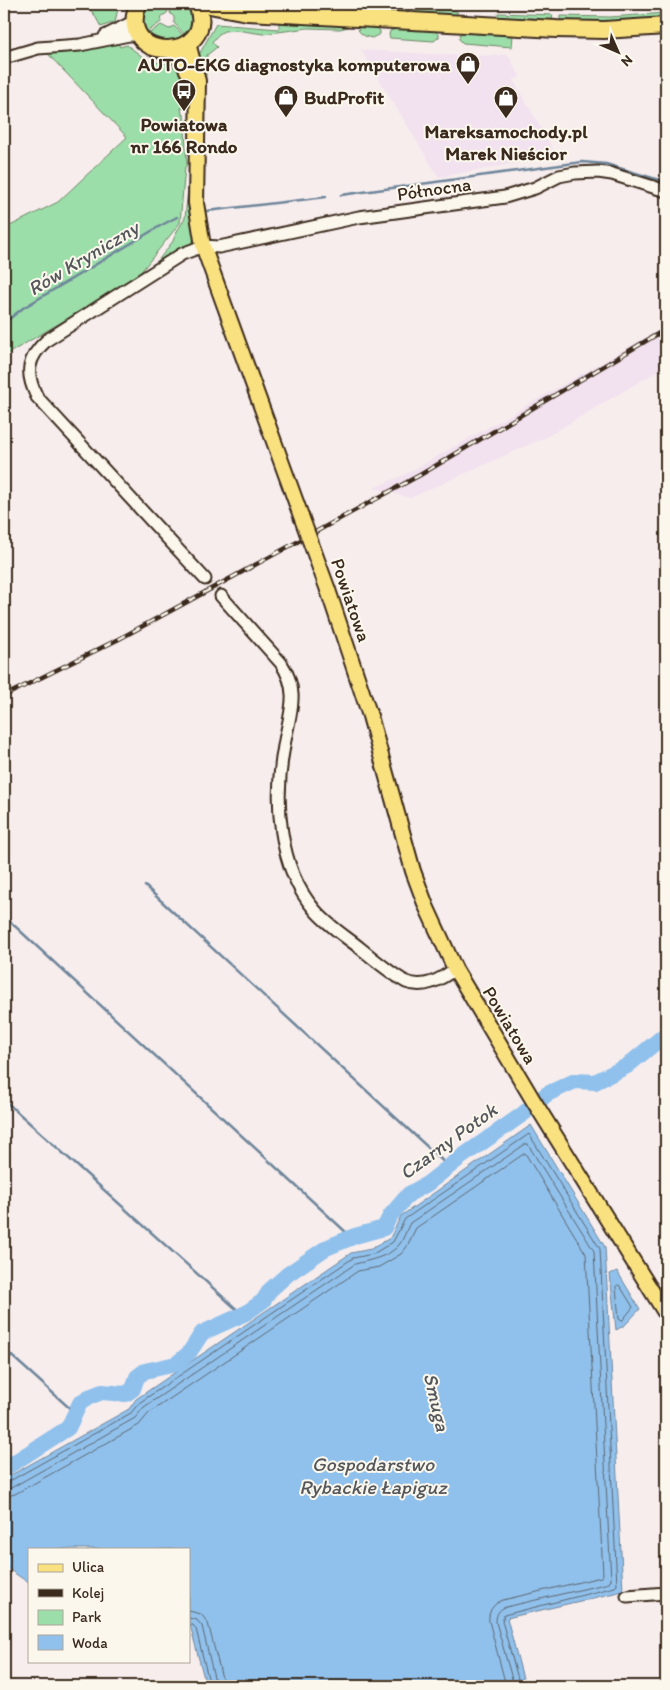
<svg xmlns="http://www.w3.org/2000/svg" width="670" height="1690" font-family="Itim,sans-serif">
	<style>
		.built { fill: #f2e1ee }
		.green { fill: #9cdea9; stroke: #6c8464 }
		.water { fill: #90c1ec; stroke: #6e859a }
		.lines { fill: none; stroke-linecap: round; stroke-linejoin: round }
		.shore { stroke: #5d6670; stroke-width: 1 }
		.stream { stroke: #6e859a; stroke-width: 2.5 }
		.river { stroke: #90c1ec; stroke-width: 16 }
		.minor-casing { stroke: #3b2a1e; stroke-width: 15 }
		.major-casing { stroke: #3b2a1e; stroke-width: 18 }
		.highway-casing { stroke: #3b2a1e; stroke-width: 20 }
		.minor { stroke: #fbf7ec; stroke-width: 11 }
		.major { stroke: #fae180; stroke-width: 14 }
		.highway { stroke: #fae180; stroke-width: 16 }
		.rail-casing { stroke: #3b2a1e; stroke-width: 4.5 }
		.rail { stroke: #fbf7ec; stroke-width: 2.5; stroke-dasharray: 8; stroke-linecap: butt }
		.major-bridge-casing { stroke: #3b2a1e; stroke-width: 18; stroke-linecap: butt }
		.major-bridge { stroke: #fae180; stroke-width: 14 }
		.labels { text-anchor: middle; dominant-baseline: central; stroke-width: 4; stroke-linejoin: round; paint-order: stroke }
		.poi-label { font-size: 19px; font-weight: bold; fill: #3b2a1e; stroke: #fbf7ec }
		.street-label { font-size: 19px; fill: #3b2a1e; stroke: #fbf7ec }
		.water-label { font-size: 20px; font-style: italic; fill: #54575c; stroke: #fbf7ec }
	</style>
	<rect width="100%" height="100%" fill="#f7eded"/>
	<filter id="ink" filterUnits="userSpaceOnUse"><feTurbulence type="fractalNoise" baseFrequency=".02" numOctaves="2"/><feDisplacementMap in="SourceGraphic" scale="10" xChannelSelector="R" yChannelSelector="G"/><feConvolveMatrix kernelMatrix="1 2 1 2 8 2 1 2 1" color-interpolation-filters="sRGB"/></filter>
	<g filter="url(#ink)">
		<g class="built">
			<path d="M413,4H566L569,12Z"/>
			<path d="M361,50L464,56L508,55L520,77L513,80L557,156L439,177Z"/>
			<path d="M666,326V366L546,437L410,498L374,488L406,474Z"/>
		</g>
		<g class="green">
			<path d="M84,4H119L115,22L101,27L94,14Z"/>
			<path d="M146,4H170L167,13L162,16L161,22L147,32C143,22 141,14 146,4Z"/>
			<path d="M172,4H182L191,6C192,18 193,25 185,35L174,23V17L170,13Z"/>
			<path d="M331,4L408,8L409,11L407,13L338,9Z"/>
			<path d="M414,8L457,11V15L416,13L414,12Z"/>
			<path d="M498,13L553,15L552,20L498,17Z"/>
			<path d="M666,13V18C631,22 596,21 560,20V16L610,17Z"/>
			<path d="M279,22L348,25V27L340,29L308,28L263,34L236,30L224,31L219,34L212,42L217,47L207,55L203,128L195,62L216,24L279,29Z"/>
			<path d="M161,25L169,29L174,26L184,36C171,43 160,43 148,34Z"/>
			<path d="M362,26L377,28L380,31V34L372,38C367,37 360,35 358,29Z"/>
			<path d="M396,29L435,31L439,34V37L434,41L390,38L389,35L390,31Z"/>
			<path d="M464,32L513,35L512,47L463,43L459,39L460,34Z"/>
			<path d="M118,43L120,47L127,45L148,61L170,64L177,69L183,82L184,108H181L182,114H184L187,165L185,167L180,223L136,278L4,356V229L58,202L127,137L47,53L83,50Z"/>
			<path d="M191,158L195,238L189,247L157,265V262L173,241L176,233L185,218Z"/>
		</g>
		<g class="water">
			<path d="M531,1125L605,1247L623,1591L507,1618L525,1686H206L189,1621V1549H29V1583L4,1566V1479L129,1409L136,1399L351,1253L371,1249L390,1238L401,1216Z"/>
			<path d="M617,1271L640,1309L625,1325L616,1330L610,1274Z"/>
		</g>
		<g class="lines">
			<g class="shore">
				<path d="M618,1285L620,1286L633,1307L622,1321L619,1319L616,1287Z"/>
				<path d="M4,1483L8,1482L131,1413L139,1403L353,1258L373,1254L393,1242L405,1219L529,1134L600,1249L617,1585L615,1587L504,1615L502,1621L520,1686"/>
				<path d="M4,1489L11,1488L135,1418L144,1407L355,1264C370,1260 389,1257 399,1245C404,1239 406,1230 410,1223L527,1143L594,1251L611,1580L609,1583L506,1607C499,1609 496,1614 496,1622L514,1686"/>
				<path d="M4,1497L15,1494L139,1425L149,1413L358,1271L379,1267L401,1254L406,1248L416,1228L525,1153L586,1254L603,1574L601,1577L503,1600C493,1604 488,1611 489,1621L506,1686"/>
				<path d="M189,1611L201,1614L208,1623L224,1686"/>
				<path d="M189,1618L197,1620L202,1626L216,1686"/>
				<path d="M189,1625H193L196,1629L210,1686"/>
			</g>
			<g class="stream">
				<path d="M341,195L582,162L606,164L666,182"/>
				<path d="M207,211L326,197"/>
				<path d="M4,323L23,308L160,226L177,217"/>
				<path d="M145,886L447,1165"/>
				<path d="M4,916L348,1234"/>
				<path d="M4,1100L243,1315"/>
				<path d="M384,1234L386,1227"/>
				<path d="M4,1349L75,1413"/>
			</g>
			<path class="river" d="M4,1469L68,1428L80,1403L89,1397L102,1392L126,1394L133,1389L137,1377L145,1371L176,1364L189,1353L202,1333L246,1313L263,1301L270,1290L288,1274L326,1248L355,1236L384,1228L390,1216L409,1194L427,1184L460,1158L523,1114L547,1094L575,1081L595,1082L627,1066L666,1034"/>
			<defs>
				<g id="minor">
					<path d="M105,36L135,21"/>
					<path d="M4,58L38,48L80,45L129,35H140"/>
					<path d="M205,579L37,397C25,373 27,358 47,340L182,254L203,246L219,247L359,217L505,197L535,188L559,176L575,173L598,172L612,174L666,191"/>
					<path d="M221,596L281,663C301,693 289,714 284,746C274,799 278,867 314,909C327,925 345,936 360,948C375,960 390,973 406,982C424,989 440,980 455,969"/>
					<path d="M627,1596L666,1593"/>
				</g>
				<g id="major">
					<path d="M188,43L198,81L196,203L203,246L301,516"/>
					<path d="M171,50L184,64L190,76"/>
					<path d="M328,590L370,716L413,871L426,906L455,969L533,1100L666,1314"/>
				</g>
				<g id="highway">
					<path d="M138,4C115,65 220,63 197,4"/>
					<path d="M204,4L247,12L556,29L604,30L666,26"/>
				</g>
			</defs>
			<use href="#minor" class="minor-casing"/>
			<use href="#major" class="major-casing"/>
			<use href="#highway" class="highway-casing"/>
			<use href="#minor" class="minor"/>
			<use href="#major" class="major"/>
			<use href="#highway" class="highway"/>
			<defs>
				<path id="rail" d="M4,696L119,639L420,475L666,329"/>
			</defs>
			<use href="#rail" class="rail-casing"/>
			<use href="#rail" class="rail"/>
			<defs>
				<path id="major-bridge" d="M301,516L328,590"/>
			</defs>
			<use href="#major-bridge" class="major-bridge-casing"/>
			<use href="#major-bridge" class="major-bridge"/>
		</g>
	</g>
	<defs>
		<symbol id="shop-pin" viewBox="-11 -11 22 30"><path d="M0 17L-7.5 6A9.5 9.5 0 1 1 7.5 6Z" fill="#3b2a1e" stroke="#fbf7ec"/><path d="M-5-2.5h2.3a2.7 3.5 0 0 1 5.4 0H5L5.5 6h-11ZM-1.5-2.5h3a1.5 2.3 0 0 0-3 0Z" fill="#fff"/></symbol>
		<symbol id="bus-pin" viewBox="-11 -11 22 30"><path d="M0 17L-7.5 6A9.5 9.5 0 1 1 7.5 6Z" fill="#3b2a1e" stroke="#fbf7ec"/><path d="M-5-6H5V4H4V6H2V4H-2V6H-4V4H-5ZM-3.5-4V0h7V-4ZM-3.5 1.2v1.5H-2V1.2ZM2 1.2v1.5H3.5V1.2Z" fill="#fff"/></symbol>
	</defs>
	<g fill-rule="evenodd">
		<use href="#shop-pin" x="454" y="50" width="28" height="38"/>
		<use href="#bus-pin" x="170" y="77" width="28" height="38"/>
		<use href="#shop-pin" x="272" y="83" width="28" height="38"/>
		<use href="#shop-pin" x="492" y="84" width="28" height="38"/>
	</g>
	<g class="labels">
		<g class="poi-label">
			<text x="450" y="64" text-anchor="end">AUTO-EKG diagnostyka komputerowa</text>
			<text x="304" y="97" text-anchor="start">BudProfit</text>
			<text x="184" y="124">Powiatowa<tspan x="184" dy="22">nr 166 Rondo</tspan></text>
			<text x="506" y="131">Mareksamochody.pl<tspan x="506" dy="22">Marek Nieścior</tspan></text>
		</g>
		<g class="street-label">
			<text transform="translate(434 189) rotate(-8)">Północna</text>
			<text transform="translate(351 600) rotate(71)">Powiatowa</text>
			<text transform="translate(510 1025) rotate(59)">Powiatowa</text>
		</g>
		<g class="water-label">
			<text transform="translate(83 258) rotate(-31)">Rów Kryniczny</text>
			<text transform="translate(448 1141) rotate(-36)">Czarny Potok</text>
			<text transform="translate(437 1402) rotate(77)">Smuga</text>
			<text x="373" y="1464">Gospodarstwo<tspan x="373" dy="23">Rybackie Łapiguz</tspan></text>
		</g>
	</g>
	<rect width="670" height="1690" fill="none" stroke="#fbf7ec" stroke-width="20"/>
	<rect x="10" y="10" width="650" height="1670" fill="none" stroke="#3b2a1e" stroke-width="2" filter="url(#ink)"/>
	<rect x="28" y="1548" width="162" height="115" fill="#fbf7ec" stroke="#aea59a"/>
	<rect x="38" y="1564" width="25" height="8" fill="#fae180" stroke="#aea59a"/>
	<text x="72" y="1572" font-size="15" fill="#3b2a1e">Ulica</text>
	<rect x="38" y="1589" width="25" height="8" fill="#3b2a1e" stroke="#aea59a"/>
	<text x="72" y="1598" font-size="15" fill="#3b2a1e">Kolej</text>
	<rect x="38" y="1610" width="25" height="15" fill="#9cdea9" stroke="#aea59a"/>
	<text x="72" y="1622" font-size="15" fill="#3b2a1e">Park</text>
	<rect x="38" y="1635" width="25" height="15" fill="#90c1ec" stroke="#aea59a"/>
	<text x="72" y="1648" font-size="15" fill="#3b2a1e">Woda</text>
	<g transform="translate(618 52) rotate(135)" stroke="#fbf7ec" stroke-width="4" paint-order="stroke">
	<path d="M0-4L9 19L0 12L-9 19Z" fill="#3b2a1e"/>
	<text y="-8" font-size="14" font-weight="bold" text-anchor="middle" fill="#3b2a1e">N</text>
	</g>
</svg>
